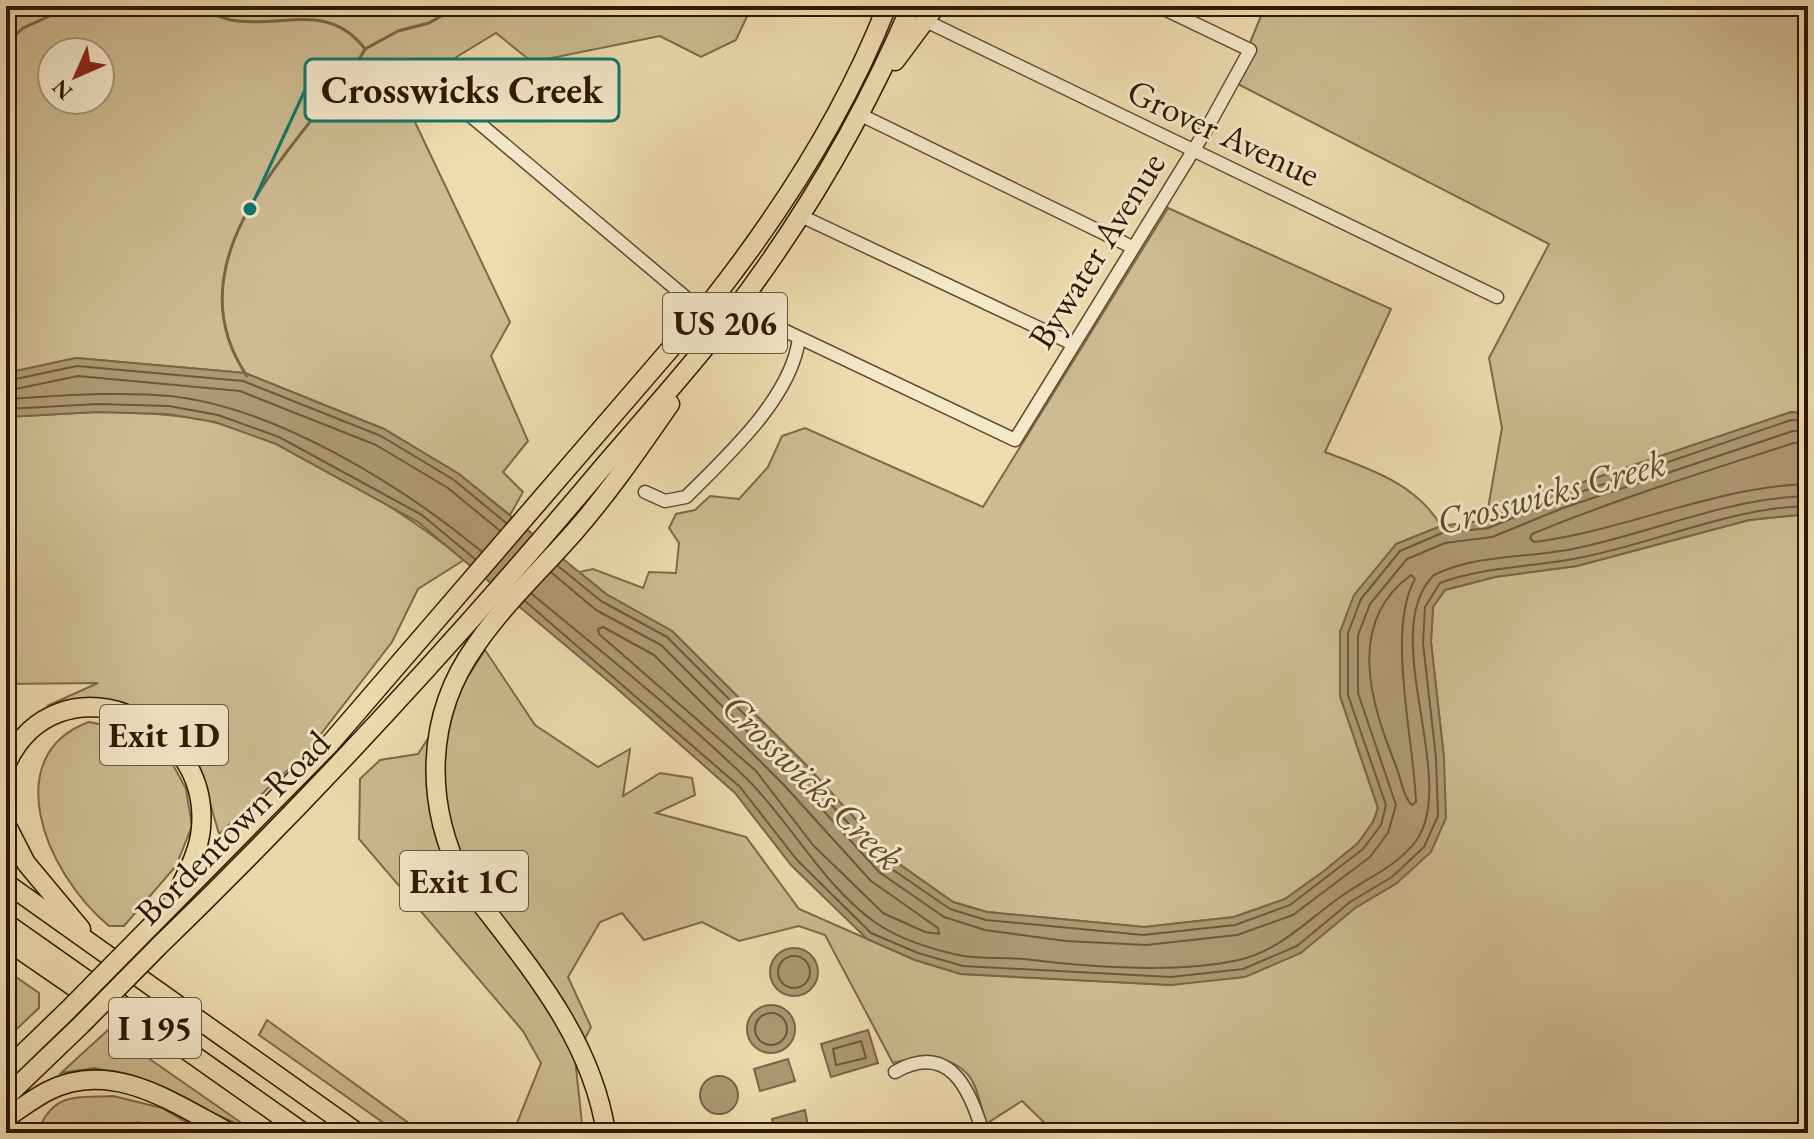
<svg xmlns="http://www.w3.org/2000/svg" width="1814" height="1139" viewBox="0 0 1814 1139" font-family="'EB Garamond',serif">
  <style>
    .green { fill: #cdbb91; stroke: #7e6948; stroke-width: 2; fill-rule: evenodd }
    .water { fill: #ad9974; stroke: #7a6546; stroke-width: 2 }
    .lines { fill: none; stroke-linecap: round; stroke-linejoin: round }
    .shore { stroke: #6e583a; stroke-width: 2 }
    .stream { stroke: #7a6546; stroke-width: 3 }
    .minor-casing { stroke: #5e482c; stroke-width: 15 }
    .highway-casing { stroke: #2e1700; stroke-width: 21 }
    .minor { stroke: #f4e8cb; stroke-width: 12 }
    .highway { stroke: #eedcaf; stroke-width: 18 }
    .highway-bridge-casing { stroke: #2e1700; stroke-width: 21; stroke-linecap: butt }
    .highway-bridge { stroke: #eedcaf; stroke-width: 18 }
    .labels { text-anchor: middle; stroke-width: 6; stroke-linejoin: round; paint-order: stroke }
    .shield { fill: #f4e8cb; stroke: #69563d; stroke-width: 2 }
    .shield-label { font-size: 34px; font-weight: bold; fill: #2e1700 }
    .street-label { font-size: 36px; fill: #2e1700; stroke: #f4e8cb }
    .water-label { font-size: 38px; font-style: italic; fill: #614b2e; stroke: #f4e8cb }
    .leader { fill: none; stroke: #0f766e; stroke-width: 3 }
    .callout-dot { fill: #0f766e; stroke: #f4e8cb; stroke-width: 3 }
    .callout { fill: #f4e8cb; stroke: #0f766e; stroke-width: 3 }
    .callout-label { font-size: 38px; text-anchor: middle; font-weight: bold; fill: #2e1700 }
  </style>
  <rect width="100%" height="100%" fill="#eedcaf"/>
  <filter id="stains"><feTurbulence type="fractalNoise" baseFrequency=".0025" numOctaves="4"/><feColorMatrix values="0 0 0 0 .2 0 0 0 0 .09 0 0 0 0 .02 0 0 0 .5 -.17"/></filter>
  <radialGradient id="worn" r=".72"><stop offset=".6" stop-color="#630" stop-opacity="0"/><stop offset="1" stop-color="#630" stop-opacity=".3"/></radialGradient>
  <!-- green -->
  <g class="green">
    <path d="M 6,6 L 752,6 L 736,40 L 701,57 L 660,36 L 532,62 L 496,33 L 422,78 L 414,120 L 510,322 L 491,356 L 528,441 L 503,472 L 523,492 L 510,515 L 459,474 L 384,429 L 245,373 L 76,358 L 6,373 ZM 52,52 L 100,52 L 100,100 L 52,100 Z"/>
    <polygon points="1265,6 1808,6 1808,414 1791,412 1557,491 1486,520 1502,428 1489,358 1549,244 1234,82"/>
    <path d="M 1168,208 L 1391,309 L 1325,452 C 1369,469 1416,483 1441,526 L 1396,544 L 1340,696 L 1378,808 L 1373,822 L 1358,843 L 1324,871 L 1285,899 L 1234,917 L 1144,927 L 987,912 L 953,902 L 892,859 L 805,764 L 672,631 L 606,594 L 579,572 L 593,569 L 643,588 L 649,572 L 676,573 L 679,543 L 669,528 L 676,514 L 695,510 L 710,496 L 739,499 L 768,467 L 782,436 L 805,428 L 983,507 Z"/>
    <path d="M 97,412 C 136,413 175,413 213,422 C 289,439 404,511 464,560 L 418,589 L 392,642 L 307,752 L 219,834 L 199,765 L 168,725 L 129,705 L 86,700 L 47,706 L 98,683 L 6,684 L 6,417 Z"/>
    <path d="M 1808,514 L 1808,1133 L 1055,1133 L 1022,1101 L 986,1124 C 982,1111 978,1087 969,1076 C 950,1053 919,1055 893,1063 L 825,935 L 799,926 L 739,941 L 702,922 L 644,940 L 622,913 L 600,922 L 568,977 L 591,1027 L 575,1058 L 583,1133 L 513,1133 L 541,1063 L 523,1031 L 359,839 L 360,779 L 380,760 L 418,754 L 485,650 L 535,725 L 598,767 L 630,749 L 623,796 L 660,773 L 692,778 L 695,795 L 656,813 L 746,837 L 799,909 L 915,960 L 961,974 L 1171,985 L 1301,952 L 1355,908 L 1397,883 L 1444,758 L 1431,642 L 1433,607 L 1445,590 L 1495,577 L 1577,566 L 1749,520 Z"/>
    <path d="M 89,722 L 120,728 L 149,740 L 171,761 L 186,789 L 192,826 L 176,866 L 124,926 L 109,926 C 42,870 0,754 89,722 Z"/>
    <polygon points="6,970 39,993 39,1008 6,1039"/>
    <polygon points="267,1020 410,1124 432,1133 398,1133 259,1035"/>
    <polygon points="108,1030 253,1131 142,1081 95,1068 61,1073"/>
    <path d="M 113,1096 L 162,1108 L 205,1133 L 175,1133 L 136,1125 L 108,1133 L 37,1133 C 53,1092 74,1098 113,1096 Z"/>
  </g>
  <!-- water -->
  <g class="water">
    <polygon points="76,358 245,373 384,429 459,474 606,594 672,631 805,764 892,859 953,902 987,912 1144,927 1234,917 1285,899 1324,871 1358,843 1373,822 1378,808 1340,696 1340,632 1354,595 1396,544 1441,526 1486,520 1557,491 1791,412 1808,414 1808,514 1749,520 1577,566 1495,577 1445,590 1433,607 1431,642 1444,758 1446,818 1431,852 1397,883 1355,908 1301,953 1245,977 1171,985 961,974 915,960 867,939 791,865 735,793 614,686 418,522 276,444 215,422 168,414 97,412 6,417 6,373"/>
    <circle cx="794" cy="972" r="24"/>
    <circle cx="771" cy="1029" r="24"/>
    <polygon points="868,1030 878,1063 831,1077 821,1044"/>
    <polygon points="788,1059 795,1081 760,1091 754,1069"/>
    <circle cx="719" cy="1095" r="19"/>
    <polygon points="805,1110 809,1131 776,1133 772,1119"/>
  </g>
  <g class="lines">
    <!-- shore -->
    <g class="shore">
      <polyline points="6,381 77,366 243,381 381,436 454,480 506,523"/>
      <polyline points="6,391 78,376 240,391 376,445 448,488 499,530"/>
      <path d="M 6,399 C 60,396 116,391 170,396 C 275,407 401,485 481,551"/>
      <polyline points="6,409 98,404 169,406 218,415 279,437 422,515 475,559"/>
      <path d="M 1808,443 L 1794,443 C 1706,471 1617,499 1532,534 L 1530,538 L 1534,542 C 1627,530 1714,487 1808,484"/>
      <polyline points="558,566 601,601 667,637 799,769 886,865 950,909 986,920 1143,935 1235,925 1290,905 1363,849 1381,825 1386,805 1348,695 1348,633 1361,599 1400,551 1442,533 1488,528 1560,499 1791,420 1808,421"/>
      <polyline points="552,573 596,610 661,645 792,776 879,872 944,917 985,930 1066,941 1146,945 1237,935 1293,915 1370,857 1388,833 1396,805 1358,693 1358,635 1370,604 1407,559 1445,543 1492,537 1563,508 1793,431 1808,431"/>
      <path d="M 1411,575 L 1415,579 C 1386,629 1414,741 1416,802 L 1412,805 C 1403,797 1401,778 1396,766 C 1371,704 1345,623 1411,575 Z"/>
      <path d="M 532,594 C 604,654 679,713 746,778 C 791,822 822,885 876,923 C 899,939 936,951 964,956 C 983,959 1004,957 1024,959 C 1089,967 1175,974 1239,960 C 1282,950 1310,917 1346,893 C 1370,877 1398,865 1416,841 C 1460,780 1376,632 1434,575 C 1477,554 1528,558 1573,549 C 1652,533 1727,498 1808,496"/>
      <path d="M 525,601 L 740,787 L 797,860 L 871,933 L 918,953 L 963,966 L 1171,977 L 1243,969 L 1297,946 L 1350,902 L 1392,877 L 1424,847 L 1438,816 L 1436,758 L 1423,643 L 1425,607 L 1440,583 C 1483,567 1529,567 1573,559 C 1653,545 1726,508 1808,506"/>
      <polygon points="603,627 654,655 783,784 871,881 938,928 939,934 925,932 883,913 813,845 756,771 599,634 598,629"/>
      <circle cx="794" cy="972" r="16"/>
      <circle cx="771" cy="1029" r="16"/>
      <polygon points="861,1041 866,1058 836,1065 833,1049"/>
    </g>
    <!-- stream -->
    <g class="stream">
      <path d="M 196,6 C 207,12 219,17 231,20 C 281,29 328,0 365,49"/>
      <polyline points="6,44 23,28 72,6"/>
      <polyline points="365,49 398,31 429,23 459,6"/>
      <path d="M 247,376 C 181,279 260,185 321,108 C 336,88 353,72 365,49"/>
    </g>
    <!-- minor casing -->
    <g class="minor-casing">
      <g id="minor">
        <polyline points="926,21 1497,297"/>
        <polyline points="466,112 703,312"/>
        <polyline points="859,114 1132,247"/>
        <polyline points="801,216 1073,344"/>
        <polyline points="737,308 1015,440 1206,130 1250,50 1158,6"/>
        <path d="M 645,492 L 665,501 L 686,497 C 727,456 792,397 799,338"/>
        <path d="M 895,1072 C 949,1041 970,1089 983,1133"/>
        <polyline points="121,1133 137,1129 152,1133"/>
      </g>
    </g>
    <!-- highway casing -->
    <g class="highway-casing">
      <g id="highway">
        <polyline points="895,61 936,6"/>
        <path d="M 6,765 C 55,655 211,717 201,828 C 199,851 188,871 178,891"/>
        <polyline points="6,824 26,863 81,929"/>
        <polyline points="6,883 358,1133"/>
        <polyline points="6,923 304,1133"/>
        <path d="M 142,935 L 328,746 L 709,304 C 780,214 845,113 887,6"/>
        <polyline points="6,940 96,1002"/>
        <path d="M 158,947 C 313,797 458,639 597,474 C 640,423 686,373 727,320 C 801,224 863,118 911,6"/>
        <polyline points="6,1070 68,1010"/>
        <polyline points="6,1097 81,1025"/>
        <path d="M 6,1118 C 20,1109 34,1098 48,1091 C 112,1058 175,1104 230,1133"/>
        <path d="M 606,1133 C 591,1033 522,959 463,880 C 424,803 425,716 476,645 C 504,604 543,568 576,530 C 610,491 640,447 670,404"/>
      </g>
    </g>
    <!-- minor -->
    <use href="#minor" class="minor"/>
    <!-- highway -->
    <use href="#highway" class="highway"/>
    <!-- highway-bridge casing -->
    <g class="highway-bridge-casing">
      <g id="highway-bridge">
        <polyline points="68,1010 142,935"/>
        <polyline points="81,1025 158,947"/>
      </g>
    </g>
    <!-- highway-bridge -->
    <use href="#highway-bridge" class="highway-bridge"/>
  </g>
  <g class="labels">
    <!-- shield labels -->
    <g class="shield">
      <rect x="663" y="293" width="124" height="60" rx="6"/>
      <rect x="100" y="705" width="128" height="60" rx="6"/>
      <rect x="400" y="851" width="128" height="60" rx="6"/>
      <rect x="109" y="998" width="92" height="60" rx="6"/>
    </g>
    <g class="shield-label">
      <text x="725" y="335">US 206</text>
      <text x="164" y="747">Exit 1D</text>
      <text x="464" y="893">Exit 1C</text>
      <text x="155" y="1040">I 195</text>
    </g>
    <!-- street labels -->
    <g class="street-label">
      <text transform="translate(1224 132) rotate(25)" y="13">Grover Avenue</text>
      <text transform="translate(1096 250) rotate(-58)" y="13">Bywater Avenue</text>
      <text transform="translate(232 827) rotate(-45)" y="13">Bordentown Road</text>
    </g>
    <!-- water labels -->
    <g class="water-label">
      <text transform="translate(1551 492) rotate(-15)" y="13">Crosswicks Creek</text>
      <text transform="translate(813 782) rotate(44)" y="13">Crosswicks Creek</text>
    </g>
  </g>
  <!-- callouts -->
  <path class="leader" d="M250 209L305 90"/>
  <circle class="callout-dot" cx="250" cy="209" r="8"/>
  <rect class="callout" x="305" y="59" width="314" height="62" rx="8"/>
  <g class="callout-label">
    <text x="462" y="103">Crosswicks Creek</text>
  </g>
  <!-- margin -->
  <rect width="1814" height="1139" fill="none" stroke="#eedcaf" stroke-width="32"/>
  <rect x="8" y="8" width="1798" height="1123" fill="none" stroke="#2e1700" stroke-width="4"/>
  <rect x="16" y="16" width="1782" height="1107" fill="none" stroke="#2e1700" stroke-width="2"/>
  <!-- north arrow -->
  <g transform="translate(76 76) rotate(225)"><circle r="38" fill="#f4e8cb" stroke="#a5947a" stroke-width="2"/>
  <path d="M0-6L14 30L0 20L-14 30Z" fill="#8f2418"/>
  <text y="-12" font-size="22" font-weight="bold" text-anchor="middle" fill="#2e1700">N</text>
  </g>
  <rect width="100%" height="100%" filter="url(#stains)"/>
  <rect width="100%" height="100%" fill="url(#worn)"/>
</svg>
